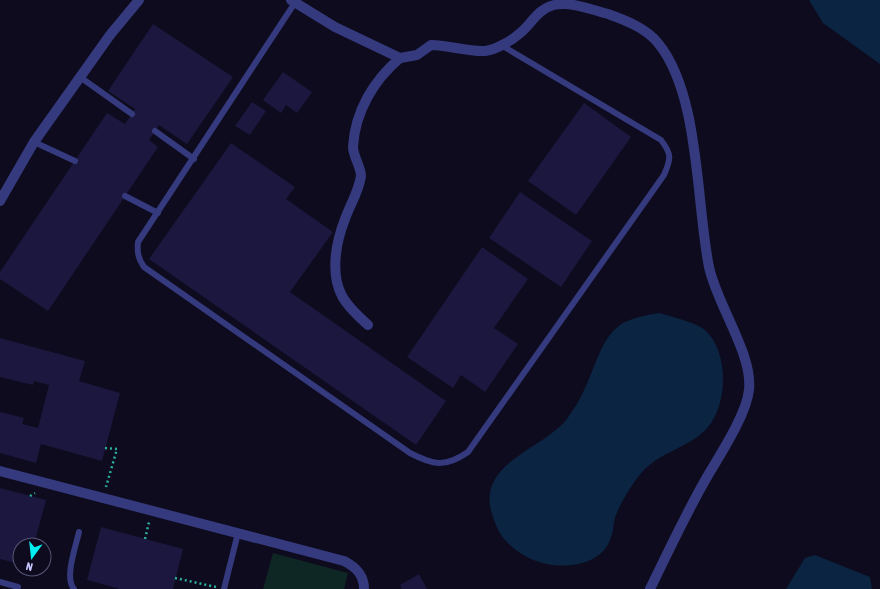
<svg xmlns="http://www.w3.org/2000/svg" width="880" height="589" viewBox="0 0 880 589" font-family="'Asap Condensed',sans-serif">
  <style>
    .green { fill: #0e2724 }
    .water { fill: #0b2442 }
    .building { fill: #1b173e }
    .lines { fill: none; stroke-linecap: round; stroke-linejoin: round }
    .path { stroke: #2bb09c; stroke-width: 2.5; stroke-dasharray: 2 3; stroke-linecap: butt }
    .lane { stroke: #35397d; stroke-width: 6 }
    .street { stroke: #35397d; stroke-width: 10 }
  </style>
  <rect width="100%" height="100%" fill="#0d0b1d"/>
  <!-- green -->
  <polygon class="green" points="273,553 348,573 344,589 263,589"/>
  <!-- water -->
  <g class="water">
    <polygon points="809,0 880,0 880,64 823,23"/>
    <path d="M 659,313 C 672,317 695,322 705,330 C 729,351 728,404 708,427 C 692,446 664,451 646,468 C 636,477 621,502 616,515 C 613,522 614,530 611,537 C 606,555 589,563 572,565 C 555,567 540,564 525,556 C 505,543 499,536 492,514 C 476,463 542,450 567,419 C 573,410 580,400 584,390 C 595,369 601,336 623,323 C 635,317 647,315 659,313 Z"/>
    <polygon points="815,555 870,577 872,589 786,589 805,558"/>
  </g>
  <!-- building -->
  <g class="building">
    <polygon points="153,24 233,77 187,144 159,125 149,140 158,147 48,311 0,279 0,272 107,113 125,124 135,109 108,91"/>
    <polygon points="283,72 312,92 297,113 286,105 281,113 263,100"/>
    <polygon points="252,102 266,111 250,135 235,126"/>
    <polygon points="584,103 631,137 576,215 528,181"/>
    <polygon points="231,143 295,187 286,199 333,232 290,292 446,401 416,445 149,259"/>
    <polygon points="520,192 592,241 561,287 489,238"/>
    <polygon points="482,247 528,279 494,328 518,344 485,392 461,375 453,388 407,357"/>
    <polygon points="0,338 85,361 79,381 120,393 102,461 41,444 36,463 0,453 0,412 24,418 22,424 38,428 49,385 34,381 33,385 0,377"/>
    <polygon points="0,488 46,500 34,545 20,545 20,564 0,559"/>
    <polygon points="101,527 183,549 173,589 120,589 87,580"/>
    <polygon points="419,574 427,589 402,589 400,585"/>
  </g>
  <g class="lines">
    <!-- path -->
    <g class="path">
      <polyline points="105,448 117,449 106,487"/>
      <polyline points="30,496 35,493"/>
      <polyline points="145,539 149,522"/>
      <polyline points="175,578 216,587"/>
    </g>
    <!-- lane -->
    <g class="lane">
      <path d="M 296,1 L 138,242 C 137,252 138,258 144,267 L 410,453 C 433,465 445,468 468,452 L 664,175 C 671,159 672,154 661,140 L 501,45"/>
      <polyline points="80,77 132,114"/>
      <polyline points="155,131 194,159"/>
      <polyline points="34,142 75,161"/>
      <polyline points="125,196 158,213"/>
      <polyline points="0,582 18,587"/>
      <path d="M 74,589 C 64,578 76,546 79,532"/>
      <polyline points="224,589 238,533"/>
    </g>
    <!-- street -->
    <g class="street">
      <path d="M 291,0 L 335,27 L 400,58 L 417,55 L 431,45 C 448,45 468,52 485,51 C 495,50 511,41 519,34 C 531,25 537,9 554,5 C 570,1 593,10 608,14 C 625,20 646,28 658,43 C 700,94 696,203 709,267 C 717,305 753,354 749,390 C 746,417 717,459 703,484 C 684,518 667,554 650,589"/>
      <polyline points="0,201 34,142 110,35 139,0"/>
      <path d="M 368,325 C 359,317 348,307 342,296 C 330,273 336,242 345,219 C 350,205 359,191 361,176 C 361,167 353,156 353,147 C 355,111 374,80 400,58"/>
      <path d="M 0,471 L 344,561 C 356,567 364,575 364,589"/>
    </g>
  </g>
  <!-- north arrow -->
  <g transform="translate(32 557) rotate(195)"><circle r="19" fill="#0d0b1d" stroke="#585677"/>
  <path d="M0-3L7 15L0 10L-7 15Z" fill="#00f0f2"/>
  <text y="-6" font-size="11" font-weight="bold" text-anchor="middle" fill="#c9c7ff">N</text>
  </g>
</svg>
